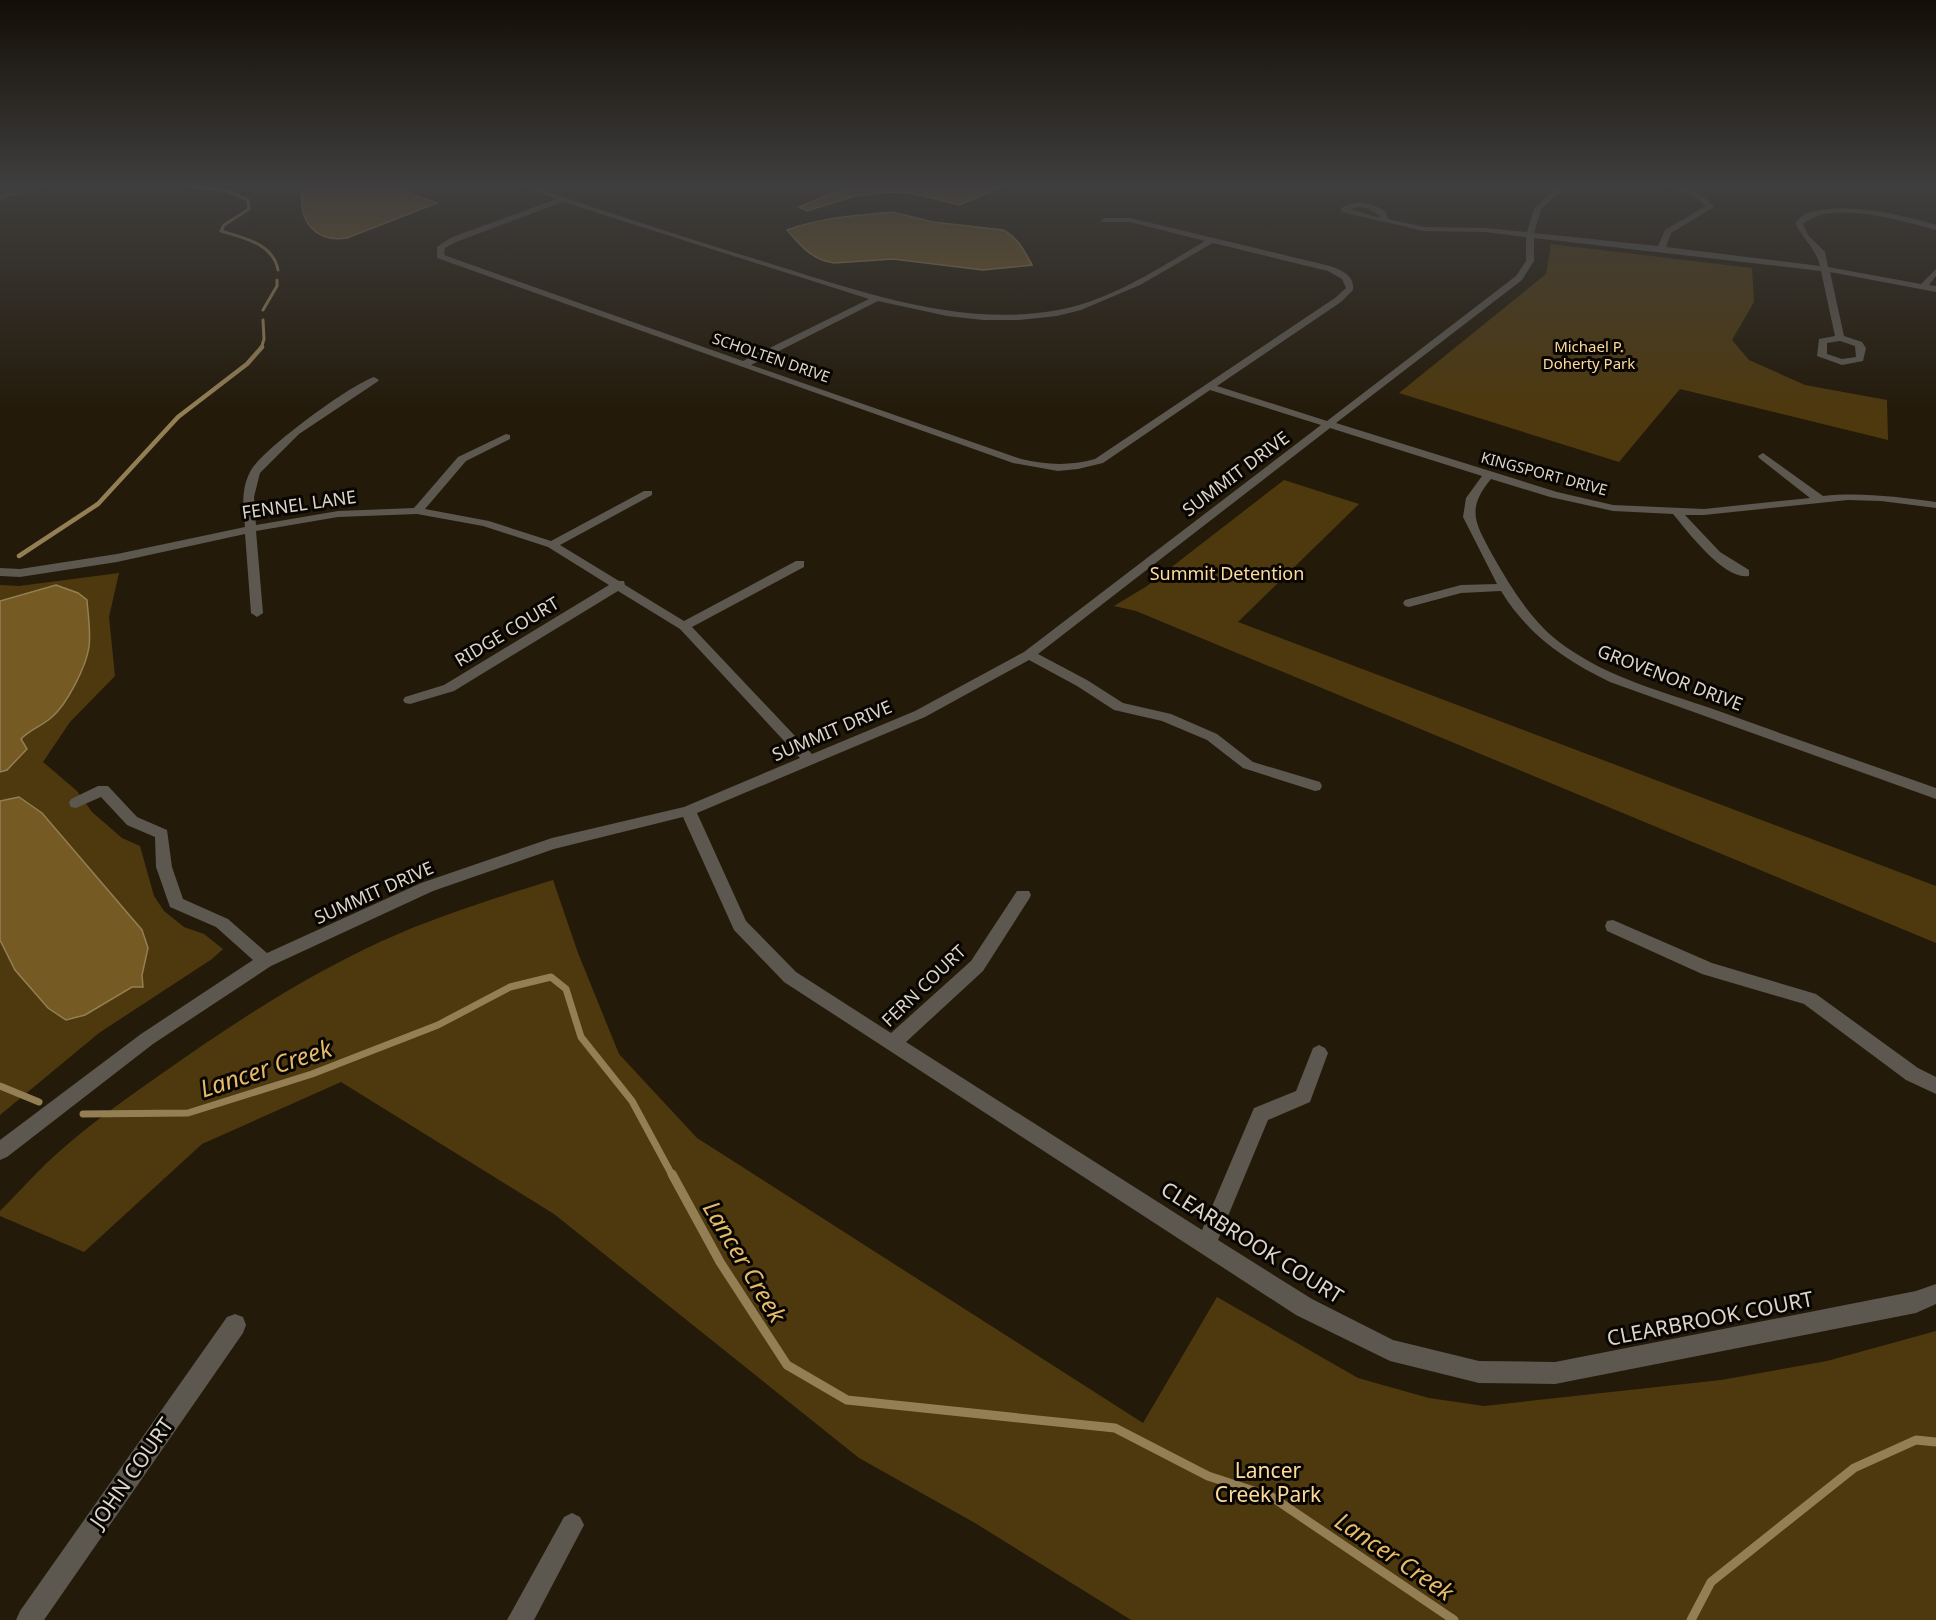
<svg xmlns="http://www.w3.org/2000/svg" width="1936" height="1620" viewBox="0 0 1936 1620" font-family="'Noto Sans',sans-serif">
  <style>
    .green { fill: #4e390e }
    .water { fill: #765a23; stroke: #947f55; stroke-width: 1.5 }
    .lines { fill: none; stroke-linecap: round; stroke-linejoin: round }
    .stream-far3 { stroke: #947f55; stroke-width: 3 }
    .stream-far2 { stroke: #947f55; stroke-width: 4.5 }
    .stream-far1 { stroke: #947f55; stroke-width: 7 }
    .stream { stroke: #947f55; stroke-width: 9 }
    .minor { fill: #5c574f; fill-rule: evenodd }
    .labels { text-anchor: middle; stroke-width: 6; stroke-linejoin: round; paint-order: stroke }
    .far-park-label { font-size: 15px; fill: #fedb9c; stroke: #090602 }
    .far-street-label { font-size: 15px; fill: #dbd5cb; stroke: #090602 }
    .street-label { font-size: 18px; fill: #dbd5cb; stroke: #090602 }
    .park-label { font-size: 18px; fill: #fedb9c; stroke: #090602 }
    .near-street-label { font-size: 21px; fill: #dbd5cb; stroke: #090602 }
    .near-park-label { font-size: 21px; fill: #fedb9c; stroke: #090602 }
    .near-water-label { font-size: 24px; font-style: italic; fill: #e5ba69; stroke: #090602 }
  </style>
  <rect width="100%" height="100%" fill="#231a0a"/>
  <!-- green -->
  <g class="green">
    <polygon points="1551,244 1752,268 1754,302 1732,340 1749,360 1805,385 1887,400 1888,440 1680,389 1619,462 1399,393 1546,274"/>
    <polygon points="1284,480 1359,504 1238,622 1936,886 1936,943 1136,611 1114,606 1147,586"/>
    <polygon points="119,573 109,617 115,676 70,722 43,762 77,791 92,812 122,838 140,846 154,896 164,911 184,927 204,934 223,949 212,959 99,1033 0,1115 0,585 19,586"/>
    <path d="M 553,880 L 578,953 L 619,1054 L 697,1138 L 1143,1423 L 1217,1297 L 1358,1378 L 1429,1398 L 1484,1406 L 1721,1380 L 1827,1361 L 1936,1331 L 1936,1620 L 1131,1620 L 975,1523 L 859,1458 L 554,1214 L 341,1082 L 202,1144 L 84,1252 L 0,1216 L 0,1211 C 20,1191 40,1168 61,1150 C 94,1121 131,1095 167,1070 C 235,1022 306,976 382,941 C 437,916 495,898 553,880 Z"/>
  </g>
  <!-- water -->
  <g class="water">
    <path d="M 312,185 L 387,185 L 437,203 L 347,238 C 315,243 299,221 302,192 Z"/>
    <polygon points="861,185 1007,185 959,205 911,193 887,192 855,196 807,211 799,207 830,194"/>
    <path d="M 892,212 L 933,222 L 1003,230 C 1018,238 1024,250 1032,265 L 983,270 L 893,259 L 834,263 C 812,260 801,246 787,230 C 820,218 857,215 892,212 Z"/>
    <path d="M 56,585 L 78,593 L 87,600 C 88,615 91,632 89,647 C 86,667 67,704 52,717 C 42,726 31,729 21,739 L 27,749 L 7,770 L 0,772 L 0,601 Z"/>
    <polygon points="19,797 42,813 142,930 148,948 142,975 143,987 132,987 85,1015 66,1020 48,1008 15,970 0,940 0,801"/>
  </g>
  <g class="lines">
    <!-- stream-far3 -->
    <g class="stream-far3">
      <path d="M 180,185 L 227,191 L 248,200 L 249,209 L 224,225 L 221,231 C 243,238 273,243 278,270"/>
      <polyline points="263,310 277,286 277,280"/>
      <polyline points="261,349 264,339 263,320"/>
    </g>
    <!-- stream-far2 -->
    <polyline class="stream-far2" points="19,556 98,504 178,417 247,364 262,347"/>
    <!-- stream-far1 -->
    <g class="stream-far1">
      <polyline points="0,1086 39,1102"/>
      <polyline points="83,1114 188,1113 312,1074 438,1025 510,987 551,977 566,989 581,1037 632,1101 672,1175"/>
    </g>
    <!-- stream -->
    <g class="stream">
      <polyline points="672,1174 720,1262 787,1365 847,1400 1115,1428 1208,1476 1272,1497 1454,1620"/>
      <polyline points="1691,1620 1711,1582 1854,1468 1916,1440 1936,1442"/>
    </g>
    <!-- minor -->
    <g class="minor">
      <polygon points="42,185 54,185 0,199 0,195"/>
      <path d="M 518,185 L 528,185 C 606,212 686,238 765,262 C 859,291 959,328 1058,310 C 1112,300 1159,268 1205,241 L 1130,222 L 1102,222 L 1101,220 L 1105,218 L 1130,218 L 1330,266 C 1342,270 1355,276 1353,290 L 1341,302 L 1217,386 L 1327,421 L 1516,276 L 1526,261 L 1526,237 L 1485,232 L 1424,231 L 1341,212 L 1341,208 C 1355,199 1373,202 1386,212 L 1388,219 L 1424,227 L 1485,228 L 1527,232 L 1534,209 L 1553,191 L 1534,185 L 1557,188 L 1560,185 L 1567,185 L 1541,210 L 1534,233 L 1658,246 L 1665,230 L 1706,206 L 1694,196 L 1661,185 C 1682,184 1701,190 1714,207 L 1671,233 L 1666,247 L 1820,266 C 1816,249 1803,239 1795,223 C 1799,219 1804,213 1810,212 C 1847,202 1900,214 1936,225 L 1936,230 C 1902,221 1832,199 1803,224 L 1808,235 L 1825,252 L 1828,267 L 1921,284 L 1936,269 L 1936,276 L 1929,285 L 1936,286 L 1936,292 L 1830,272 L 1844,336 L 1862,342 L 1866,348 L 1863,361 L 1842,365 L 1817,356 L 1819,339 L 1835,336 L 1821,271 L 1534,238 L 1534,261 L 1522,280 L 1336,423 L 1557,492 L 1613,505 L 1704,509 L 1810,498 L 1759,458 L 1758,456 L 1763,453 L 1823,496 C 1861,492 1898,497 1936,502 L 1936,508 L 1881,501 L 1848,500 L 1704,515 L 1685,515 L 1720,552 L 1749,570 L 1749,576 C 1725,581 1687,531 1673,514 L 1613,511 L 1550,497 L 1491,479 C 1465,510 1476,524 1493,556 C 1513,591 1533,624 1566,647 C 1610,678 1663,692 1713,709 C 1787,736 1862,762 1936,788 L 1936,799 L 1610,682 C 1565,660 1528,635 1501,591 L 1461,593 L 1409,607 L 1405,606 L 1403,603 L 1405,600 L 1461,585 L 1497,584 L 1463,517 L 1466,498 L 1482,476 L 1330,428 L 1038,654 L 1087,680 L 1123,703 L 1171,714 L 1217,734 L 1253,762 L 1320,782 L 1322,786 L 1320,790 L 1315,791 L 1243,768 L 1207,740 L 1162,721 L 1114,710 L 1077,686 L 1029,660 L 925,717 L 697,813 L 746,921 L 796,972 L 891,1033 L 971,961 L 1017,891 L 1029,891 L 1031,895 L 1029,899 L 983,971 L 906,1042 L 1202,1230 L 1254,1108 L 1296,1091 L 1313,1048 L 1319,1045 L 1325,1048 L 1328,1053 L 1310,1102 L 1268,1120 L 1218,1240 L 1312,1299 L 1393,1340 L 1479,1361 L 1555,1362 L 1916,1291 L 1936,1284 L 1936,1304 L 1916,1313 L 1555,1384 L 1479,1383 L 1390,1361 L 1296,1315 L 784,982 L 734,930 L 683,817 L 554,849 L 433,891 L 271,966 L 153,1044 L 7,1157 L 0,1160 L 0,1140 L 141,1034 L 253,960 L 216,927 L 170,907 L 156,867 L 155,837 L 127,825 L 101,797 L 76,808 L 71,807 L 69,803 L 71,799 L 98,786 L 108,786 L 137,817 L 167,830 L 172,867 L 183,899 L 228,919 L 267,953 L 421,883 L 552,838 L 684,807 L 800,758 L 680,629 L 618,591 L 454,691 L 410,704 L 405,703 L 403,700 L 405,697 L 444,685 L 609,585 L 548,547 L 483,526 L 417,514 L 338,517 L 256,531 L 263,613 L 257,617 L 251,613 L 245,534 L 117,562 L 20,577 L 0,576 L 0,568 L 20,569 L 117,554 L 245,527 C 243,508 241,489 250,472 C 261,450 350,385 374,377 L 379,380 L 377,382 L 299,434 L 260,473 L 254,497 L 256,525 L 338,511 L 414,508 L 458,457 L 506,434 L 510,435 L 510,439 L 466,461 L 425,509 L 489,521 L 551,541 L 644,491 L 652,491 L 652,495 L 560,545 L 619,581 L 624,581 L 625,585 L 684,621 L 796,561 L 804,561 L 804,567 L 692,627 L 812,754 L 915,711 L 1024,652 L 1321,425 L 1210,390 L 1103,463 L 1078,469 L 1058,471 L 1013,463 L 437,258 L 437,247 L 450,238 L 556,199 ZM 563,202 L 869,299 L 743,361 L 444,255 L 445,248 L 456,242 ZM 1358,207 L 1367,208 L 1379,215 L 1380,218 L 1350,209 ZM 1213,243 L 1328,271 L 1342,279 L 1346,288 L 1335,298 L 1095,459 C 1070,466 1046,465 1021,459 L 751,365 L 878,301 L 947,316 L 983,320 L 1019,320 L 1057,316 L 1081,310 L 1140,285 ZM 1840,341 L 1855,346 L 1856,357 L 1842,359 L 1827,354 L 1827,343 Z"/>
      <polygon points="1613,920 1712,963 1816,994 1918,1068 1936,1077 1936,1094 1906,1080 1804,1004 1702,974 1607,931 1605,926 1607,921"/>
      <polygon points="235,1314 243,1317 246,1325 243,1333 44,1620 16,1620 20,1611 227,1317"/>
      <polygon points="572,1513 580,1517 584,1525 534,1620 507,1620 564,1517"/>
    </g>
  </g>
  <!-- sky -->
  <linearGradient id="sky" x2="0" y2="1"><stop stop-color="#130e06"/><stop offset="0.45" stop-color="#3f3e3e"/><stop offset="1" stop-color="#3f3e3e" stop-opacity="0"/></linearGradient>
  <rect width="1936" height="411" fill="url(#sky)"/>
  <g class="labels">
    <!-- far-park labels -->
    <g class="far-park-label">
      <text x="1589" y="352">Michael P.<tspan x="1589" dy="17">Doherty Park</tspan></text>
    </g>
    <!-- far-street labels -->
    <g class="far-street-label">
      <text transform="translate(771 358) rotate(19)" y="5">SCHOLTEN DRIVE</text>
      <text transform="translate(1544 474) rotate(15)" y="5">KINGSPORT DRIVE</text>
    </g>
    <!-- street labels -->
    <g class="street-label">
      <text transform="translate(1236 474) rotate(-37)" y="6">SUMMIT DRIVE</text>
      <text transform="translate(299 505) rotate(-8)" y="6">FENNEL LANE</text>
      <text transform="translate(507 632) rotate(-31)" y="6">RIDGE COURT</text>
      <text transform="translate(1670 678) rotate(21)" y="6">GROVENOR DRIVE</text>
      <text transform="translate(832 731) rotate(-23)" y="6">SUMMIT DRIVE</text>
      <text transform="translate(374 893) rotate(-24)" y="6">SUMMIT DRIVE</text>
      <text transform="translate(924 986) rotate(-44)" y="6">FERN COURT</text>
    </g>
    <!-- park labels -->
    <g class="park-label">
      <text x="1227" y="580">Summit Detention</text>
    </g>
    <!-- near-street labels -->
    <g class="near-street-label">
      <text transform="translate(1252 1243) rotate(32)" y="7">CLEARBROOK COURT</text>
      <text transform="translate(1710 1319) rotate(-11)" y="7">CLEARBROOK COURT</text>
      <text transform="translate(132 1473) rotate(-55)" y="7">JOHN COURT</text>
    </g>
    <!-- near-park labels -->
    <g class="near-park-label">
      <text x="1268" y="1478">Lancer<tspan x="1268" dy="24">Creek Park</tspan></text>
    </g>
    <!-- near-water labels -->
    <g class="near-water-label">
      <text transform="translate(266 1069) rotate(-18)" y="8">Lancer Creek</text>
      <text transform="translate(744 1262) rotate(59)" y="8">Lancer Creek</text>
      <text transform="translate(1394 1557) rotate(34)" y="8">Lancer Creek</text>
    </g>
  </g>
</svg>
